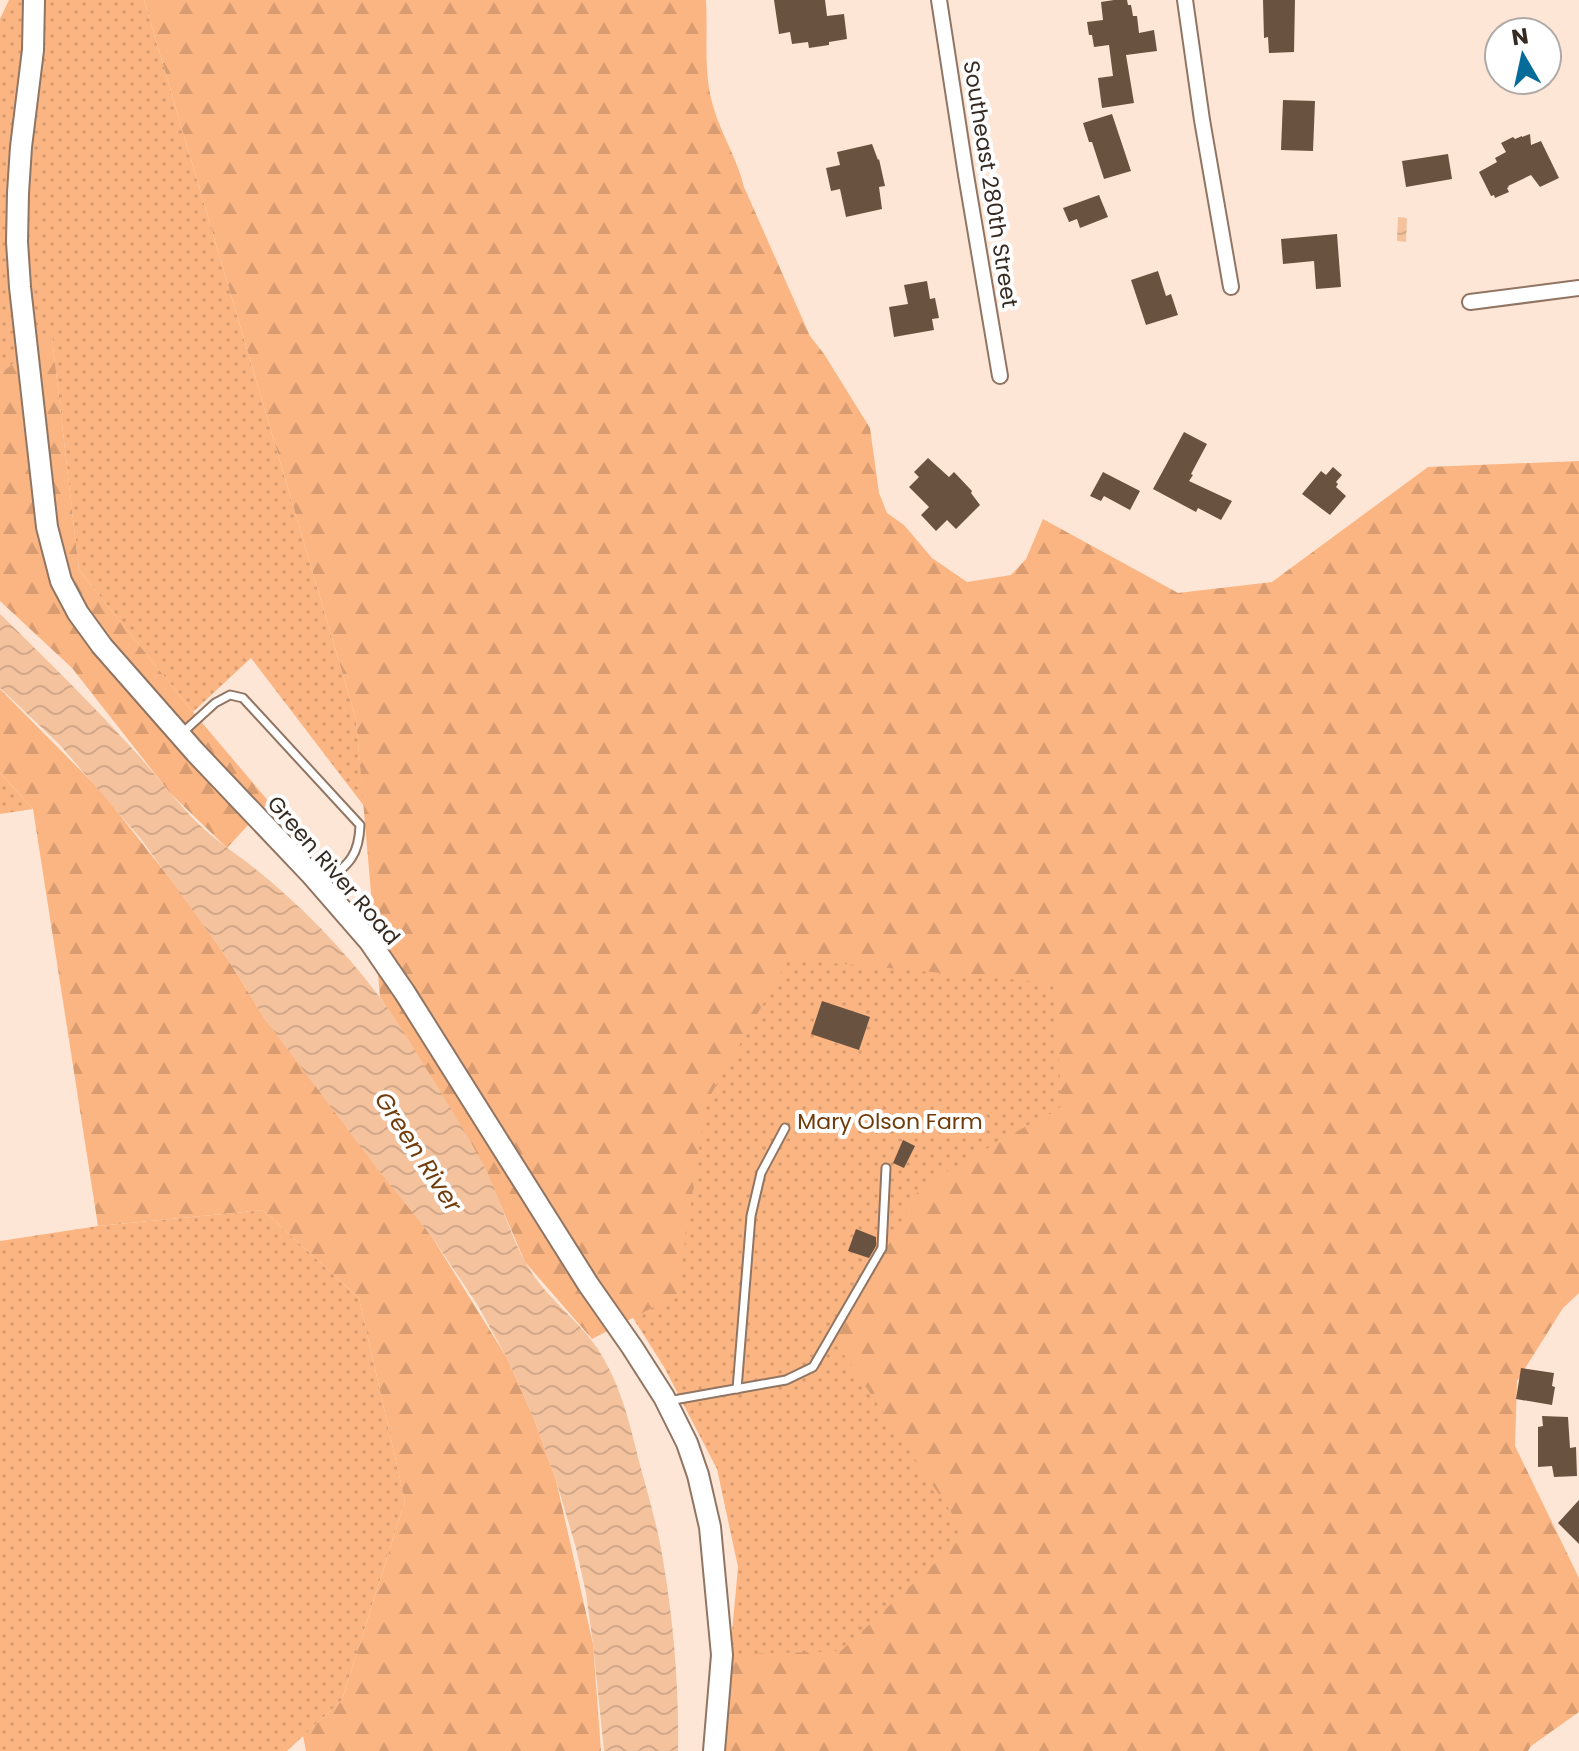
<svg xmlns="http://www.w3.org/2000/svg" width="1579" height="1751" viewBox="0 0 1579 1751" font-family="Poppins,sans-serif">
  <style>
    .grass { fill: url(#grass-dots) }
    .forest { fill: url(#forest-firs) }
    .water { fill: url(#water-waves) }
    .building { fill: #6a5240 }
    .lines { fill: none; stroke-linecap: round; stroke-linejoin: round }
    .lane-casing { stroke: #907563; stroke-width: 11 }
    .street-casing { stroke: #907563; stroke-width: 18 }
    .secondary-casing { stroke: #907563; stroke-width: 24 }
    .lane { stroke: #fff; stroke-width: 7 }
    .street { stroke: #fff; stroke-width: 14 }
    .secondary { stroke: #fff; stroke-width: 20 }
    .labels { text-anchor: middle; stroke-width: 8; stroke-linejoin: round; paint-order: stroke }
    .street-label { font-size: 22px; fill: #362b23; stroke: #fff }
    .park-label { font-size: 22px; fill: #6f3b09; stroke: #fff }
    .water-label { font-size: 24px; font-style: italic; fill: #713d0d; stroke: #fff }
  </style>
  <defs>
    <pattern id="grass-dots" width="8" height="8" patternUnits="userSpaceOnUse" patternTransform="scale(2)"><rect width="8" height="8" fill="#fbb582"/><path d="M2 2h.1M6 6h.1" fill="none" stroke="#d89c70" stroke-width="1.8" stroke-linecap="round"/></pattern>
    <pattern id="forest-firs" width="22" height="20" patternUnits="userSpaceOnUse" patternTransform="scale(2)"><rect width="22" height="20" fill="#fbb582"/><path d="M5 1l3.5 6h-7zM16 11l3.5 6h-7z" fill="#d89c70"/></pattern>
    <pattern id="water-waves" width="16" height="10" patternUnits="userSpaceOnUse" patternTransform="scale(2)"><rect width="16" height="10" fill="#f4c29d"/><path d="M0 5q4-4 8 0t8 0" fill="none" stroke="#d2a787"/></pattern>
  </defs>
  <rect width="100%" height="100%" fill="#fee6d6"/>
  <!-- grass -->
  <g class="grass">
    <polygon points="9,0 144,0 356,719 364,806 251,658 193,712 79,570 52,338 0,373 0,19"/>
    <polygon points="1152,751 1327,1751 721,1751 738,1567 717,1469 664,1367 402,952"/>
    <polygon points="0,773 33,809 0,814"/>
    <polygon points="263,1210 359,1298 405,1501 342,1700 287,1751 0,1751 0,1241 98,1226"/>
  </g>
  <!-- forest -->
  <g class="forest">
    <path d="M 144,0 L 706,0 C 708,34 703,72 713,106 C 721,134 737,158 744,187 L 810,336 L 824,354 L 870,428 L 879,493 L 887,513 L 904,525 L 932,558 L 967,582 L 1011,575 L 1026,559 L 1043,519 L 1178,593 L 1272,582 L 1428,467 L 1579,461 L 1579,1293 L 1563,1308 L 1517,1381 L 1515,1446 L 1579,1578 L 1579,1712 L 1531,1746 L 1528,1751 L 710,1751 L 722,1655 L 841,1651 L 966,1534 L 834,1340 L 921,1186 L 1062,1106 L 1053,983 L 789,959 L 706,1103 L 677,1295 L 592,1339 L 525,1262 L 484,1166 L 407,1038 L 380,997 L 356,719 Z"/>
    <polygon points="52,337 79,570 193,712 269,802 227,848 170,793 72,668 0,601 0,373"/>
    <polygon points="0,689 101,791 175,885 225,955 265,1019 432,1237 507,1358 534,1419 556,1480 593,1644 601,1751 306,1751 303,1736 342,1700 405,1501 359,1298 263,1210 98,1226 33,809 0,773"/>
  </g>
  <!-- water -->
  <g class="water">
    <polygon points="1398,217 1407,218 1406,242 1397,241"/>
    <path d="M 0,614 C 47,660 95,707 140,757 C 161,781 180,807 204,829 C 219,843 237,854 253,867 C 299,904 342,947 378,995 C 400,1024 418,1056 438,1087 C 454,1115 472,1142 486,1170 C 501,1201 510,1236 527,1265 C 548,1302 585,1323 605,1361 C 623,1393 631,1429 640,1465 C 649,1498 659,1532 664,1566 C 674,1626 679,1690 678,1751 L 604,1751 L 593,1644 L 586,1593 L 576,1548 L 556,1480 L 534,1419 L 507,1358 L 477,1304 L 432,1237 L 375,1166 L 265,1019 L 225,955 L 141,839 L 59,744 L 0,688 Z"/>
  </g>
  <!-- building -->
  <g class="building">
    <polygon points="774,0 825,0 827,16 844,14 847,39 829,42 829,45 809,48 808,42 792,44 790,32 779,34"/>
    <polygon points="1114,0 1127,0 1128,5 1131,5 1133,16 1137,16 1139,33 1154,30 1157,51 1126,55 1134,103 1102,108 1098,78 1113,76 1109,45 1094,47 1092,35 1089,35 1087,22 1103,20 1101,2"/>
    <polygon points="1263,0 1295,0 1294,52 1269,53 1268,37 1264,38"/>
    <polygon points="1283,100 1315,101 1313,151 1281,150"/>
    <polygon points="1112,114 1131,171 1104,179 1092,142 1089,142 1083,123"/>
    <polygon points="1530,134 1531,145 1541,141 1559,178 1540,187 1531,175 1508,186 1509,187 1507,188 1509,192 1495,198 1494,195 1491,196 1479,172 1497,162 1495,158 1506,152 1501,143 1513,137 1515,139 1522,136 1522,137"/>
    <polygon points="872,144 878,160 879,159 885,186 879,187 882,209 846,217 840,189 831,191 826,168 840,165 837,152"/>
    <polygon points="1448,154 1452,179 1406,187 1402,161"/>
    <polygon points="1099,195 1108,217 1080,228 1077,219 1069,222 1063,208"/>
    <polygon points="1337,234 1341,287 1316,289 1314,261 1283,264 1281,239"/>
    <polygon points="1158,271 1166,296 1171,294 1178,315 1146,325 1131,280"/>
    <polygon points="927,281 930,299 935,298 939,318 932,319 934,330 894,337 889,307 908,304 904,285"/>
    <polygon points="1184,432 1207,444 1191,474 1193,475 1189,481 1232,501 1221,520 1198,508 1196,512 1153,489"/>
    <polygon points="928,458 949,477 954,472 972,491 971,493 980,505 956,529 947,520 936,531 921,515 929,507 909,487 919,477 914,472"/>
    <polygon points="1333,467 1342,475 1336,482 1338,484 1336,487 1346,496 1330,515 1302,494 1321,471 1326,475"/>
    <polygon points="1103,472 1140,491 1130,510 1104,496 1101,501 1090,496"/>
    <polygon points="822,1001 870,1017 859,1050 811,1034"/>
    <polygon points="903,1140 915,1146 904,1168 893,1163"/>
    <polygon points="856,1229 876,1237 876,1246 869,1258 848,1251"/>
    <polygon points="1521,1368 1554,1373 1552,1386 1555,1387 1552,1405 1516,1399"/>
    <polygon points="1542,1416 1568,1417 1570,1448 1576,1447 1577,1476 1554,1477 1552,1466 1538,1467 1538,1427 1543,1426"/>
    <polygon points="1579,1500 1579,1544 1558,1523"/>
  </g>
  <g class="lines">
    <!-- lane casing -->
    <g class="lane-casing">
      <g id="lane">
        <path d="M 181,734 L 215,703 L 230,695 L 243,698 L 360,825 C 359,858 347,865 323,885"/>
        <polyline points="737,1389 751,1216 761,1173 785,1128"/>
        <polyline points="668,1401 786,1380 813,1367 882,1248 886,1168"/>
      </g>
    </g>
    <!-- street casing -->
    <g class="street-casing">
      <g id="street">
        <polyline points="939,0 966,175 1000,376"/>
        <polyline points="1185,0 1202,120 1231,287"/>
        <polyline points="1470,302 1579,288"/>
      </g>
    </g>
    <!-- secondary casing -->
    <g class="secondary-casing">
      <polyline id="secondary" points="34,0 33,50 21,147 18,193 17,242 20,287 47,527 61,581 78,613 102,646 196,753 310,873 370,942 405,993 588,1284 632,1347 664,1397 687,1443 698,1475 710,1527 722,1655 714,1751"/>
    </g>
    <!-- lane -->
    <use href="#lane" class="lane"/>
    <!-- street -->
    <use href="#street" class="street"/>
    <!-- secondary -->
    <use href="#secondary" class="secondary"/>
  </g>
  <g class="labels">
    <!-- street labels -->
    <g class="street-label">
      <text transform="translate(991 184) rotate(81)" y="8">Southeast 280th Street</text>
      <text transform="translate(334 870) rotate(49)" y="8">Green River Road</text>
    </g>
    <!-- park labels -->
    <g class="park-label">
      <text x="890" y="1129">Mary Olson Farm</text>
    </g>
    <!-- water labels -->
    <g class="water-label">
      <text transform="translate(418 1152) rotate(57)" y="8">Green River</text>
    </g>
  </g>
  <!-- north arrow -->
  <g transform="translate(1523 56) rotate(351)"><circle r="38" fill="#ffffff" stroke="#afaaa7" stroke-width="2"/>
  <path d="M0-6L14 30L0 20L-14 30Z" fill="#056b99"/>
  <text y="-12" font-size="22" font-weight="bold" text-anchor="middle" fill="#362b23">N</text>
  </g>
</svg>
